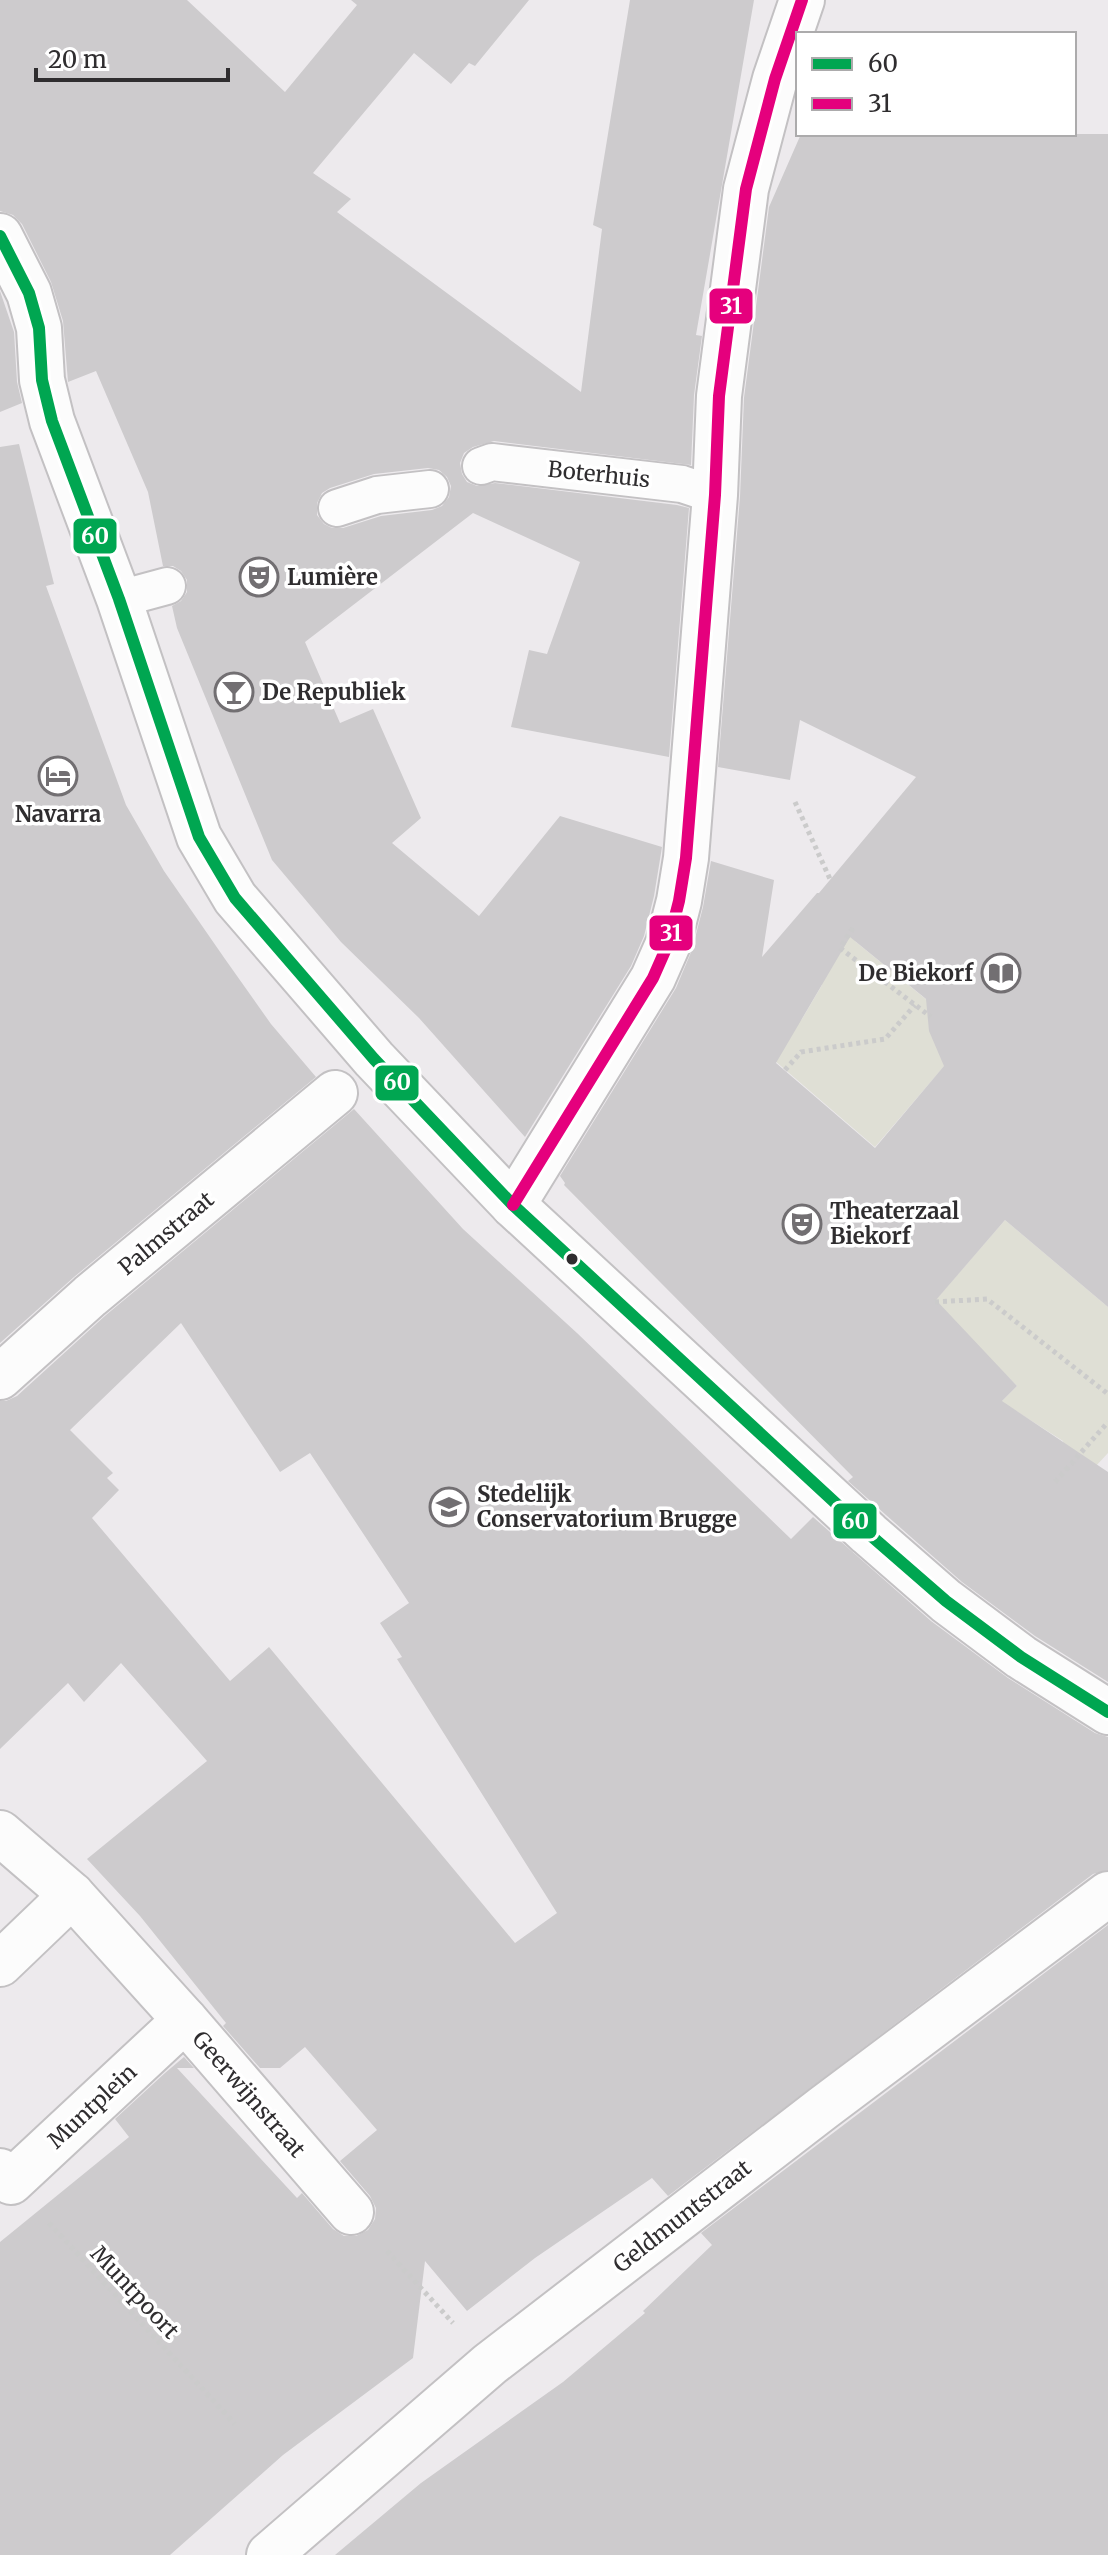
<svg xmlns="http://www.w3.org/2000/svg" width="1108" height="2555" viewBox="0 0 1108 2555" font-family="Merriweather,serif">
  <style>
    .green { fill: #dfdfd5 }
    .building { fill: #cdcbcd; fill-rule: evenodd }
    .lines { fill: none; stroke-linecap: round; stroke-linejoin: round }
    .lane-casing { stroke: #c3c1c3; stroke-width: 40 }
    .street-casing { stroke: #c3c1c3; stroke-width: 48 }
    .path { stroke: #cbcbcb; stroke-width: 5; stroke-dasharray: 4 4; stroke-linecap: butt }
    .lane { stroke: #fcfcfc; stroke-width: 36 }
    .street { stroke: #fcfcfc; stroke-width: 44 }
    .bus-1-casing { stroke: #fff; stroke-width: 18 }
    .bus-2-casing { stroke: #fff; stroke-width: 18 }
    .bus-1 { stroke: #00a651; stroke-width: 12 }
    .bus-2 { stroke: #e5007d; stroke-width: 12 }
    .bus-dot { fill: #2f2d2f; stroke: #fff; stroke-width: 3 }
    .labels { text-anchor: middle; stroke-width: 7; stroke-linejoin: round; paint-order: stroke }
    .street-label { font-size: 22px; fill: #2f2d2f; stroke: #fff }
    .poi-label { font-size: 22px; font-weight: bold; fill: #2f2d2f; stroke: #fff; text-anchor: start }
    .line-badge { stroke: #fff; stroke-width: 3 }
    .badge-label { font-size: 22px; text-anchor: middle; font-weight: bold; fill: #fff }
  </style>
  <rect width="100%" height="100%" fill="#edeaed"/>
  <!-- green -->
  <g class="green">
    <polygon points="839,917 856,942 933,1005 952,1057 875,1147 761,1049 802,1019 822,985 805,973"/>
    <polygon points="1005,1220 1108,1307 1108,1453 1070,1494 1063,1441 1013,1409 978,1425 1017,1386 994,1363 912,1327"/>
  </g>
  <!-- building -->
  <g class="building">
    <path d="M 0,0 L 187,0 L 285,92 L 357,5 L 351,0 L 529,0 L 475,66 L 469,63 L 451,84 L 414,53 L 313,173 L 351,199 L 337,212 L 581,392 L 602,229 L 593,225 L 630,0 L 754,0 L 696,335 L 702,336 L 694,395 L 691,465 L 494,441 L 473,447 L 464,453 L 460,463 L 462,474 L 467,482 L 477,486 L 495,483 L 677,505 L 689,508 L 669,757 L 511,727 L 529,650 L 547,654 L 580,562 L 473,513 L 305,642 L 340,723 L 373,709 L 421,818 L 392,843 L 479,916 L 560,816 L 662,847 L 654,896 L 644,936 L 631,966 L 525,1137 L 419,1018 L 341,942 L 272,860 L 177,628 L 172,606 L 181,601 L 187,592 L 187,580 L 181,571 L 173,566 L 163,566 L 148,492 L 96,371 L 68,382 L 63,321 L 51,282 L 22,224 L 13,215 L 0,211 ZM 428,468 L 439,470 L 447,477 L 451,486 L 449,497 L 442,506 L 432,510 L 381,516 L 343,528 L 332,528 L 324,524 L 317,515 L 317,503 L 322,493 L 330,488 L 374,474 Z"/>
    <path d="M 801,134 L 1108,134 L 1108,1307 L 1005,1220 L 936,1300 L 1017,1386 L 1002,1401 L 1108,1472 L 1108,1682 L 1035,1636 L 962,1582 L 886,1515 L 848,1481 L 853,1477 L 564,1185 L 565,1183 L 560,1176 L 676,988 L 692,950 L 703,907 L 711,861 L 774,880 L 762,957 L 817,893 L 819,893 L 916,777 L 800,720 L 790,780 L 718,767 L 740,497 L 744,398 L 769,207 ZM 850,937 L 926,999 L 929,1031 L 944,1066 L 875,1148 L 776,1063 Z"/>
    <polygon points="0,291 14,332 17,382 22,403 0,412"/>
    <polygon points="19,444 54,584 46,586 126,805 164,871 225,959 271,1024 316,1077 74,1277 0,1343 0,447"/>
    <path d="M 354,1109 L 463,1229 L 577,1333 L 791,1539 L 813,1517 L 931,1621 L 1008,1678 L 1095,1733 L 1108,1737 L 1108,1870 L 1093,1874 L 668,2196 L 652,2178 L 535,2258 L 467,2311 L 425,2261 L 413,2358 L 283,2455 L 170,2555 L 0,2555 L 0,2242 L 129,2137 L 115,2119 L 165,2073 L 184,2057 L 194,2068 L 177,2068 L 297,2198 L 302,2193 L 333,2229 L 344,2236 L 356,2236 L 368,2230 L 375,2219 L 376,2208 L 370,2196 L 340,2161 L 377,2130 L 305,2047 L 280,2068 L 260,2068 L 223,2026 L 226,2023 L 140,1916 L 87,1859 L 207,1761 L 121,1663 L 84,1702 L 68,1683 L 0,1749 L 0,1401 L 6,1401 L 17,1396 L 106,1315 ZM 181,1323 L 280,1472 L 310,1453 L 409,1603 L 380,1623 L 402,1657 L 397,1659 L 557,1913 L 515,1943 L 269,1647 L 230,1681 L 92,1518 L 119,1490 L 107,1478 L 113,1473 L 70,1430 Z"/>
    <polygon points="1108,1925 1108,2555 335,2555 421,2483 563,2382 645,2313 643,2311 712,2245 701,2233"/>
  </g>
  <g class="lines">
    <!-- lane casing -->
    <g class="lane-casing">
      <g id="lane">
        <polyline points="481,466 492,462 682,484 715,495"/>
        <polyline points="337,508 377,495 430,489"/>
        <polyline points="119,599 167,586"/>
      </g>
    </g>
    <!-- street casing -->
    <g class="street-casing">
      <g id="street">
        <polyline points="0,236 29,293 39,328 42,380 52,421 119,599 199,837 235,898 374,1059 513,1205 869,1534 946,1601 1021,1657 1108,1712"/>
        <polyline points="513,1205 653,978 668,944 679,901 686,858 715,495 719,396 746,189 775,79 802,0"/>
        <polyline points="0,1377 90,1296 335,1093"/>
        <polyline points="0,1833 72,1895 185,2020 351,2212"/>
        <polyline points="0,1964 72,1895"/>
        <polyline points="0,2171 11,2182 185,2020"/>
        <polyline points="269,2555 490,2364 823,2108 1108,1894"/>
      </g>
    </g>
    <!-- path -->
    <g class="path">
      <polyline points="795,802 830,879"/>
      <polyline points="853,928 840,948 931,1017"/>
      <polyline points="785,1070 801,1052 885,1039 915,1005"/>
      <polyline points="935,1302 987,1299 1108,1394"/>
      <polyline points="1055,1482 1108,1422"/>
      <polyline points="49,2223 235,2424"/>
      <polyline points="387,2251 453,2323"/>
    </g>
    <!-- lane -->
    <use href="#lane" class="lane"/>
    <!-- street -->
    <use href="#street" class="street"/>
    <!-- bus-1 casing -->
    <g class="bus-1-casing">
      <polyline id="bus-1" points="0,236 29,293 39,328 42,380 52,421 119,599 199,837 235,898 374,1059 513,1205 869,1534 946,1601 1021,1657 1108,1712"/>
    </g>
    <!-- bus-2 casing -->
    <g class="bus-2-casing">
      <polyline id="bus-2" points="513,1205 653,978 668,944 679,901 686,858 715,495 719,396 746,189 775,79 802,0"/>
    </g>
    <!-- bus-1 -->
    <use href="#bus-1" class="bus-1"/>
    <!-- bus-2 -->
    <use href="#bus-2" class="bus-2"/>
  </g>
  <!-- icons -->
  <defs>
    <g id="theatre-ring" transform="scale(2)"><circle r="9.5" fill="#fff" stroke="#726f72" stroke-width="1.5"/><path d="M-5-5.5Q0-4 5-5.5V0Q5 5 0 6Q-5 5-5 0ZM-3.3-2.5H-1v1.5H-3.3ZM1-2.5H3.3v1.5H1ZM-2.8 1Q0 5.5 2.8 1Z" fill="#726f72"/></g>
    <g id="bar-ring" transform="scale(2)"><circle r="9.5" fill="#fff" stroke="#726f72" stroke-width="1.5"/><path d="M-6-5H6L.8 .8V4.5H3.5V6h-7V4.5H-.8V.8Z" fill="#726f72"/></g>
    <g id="hotel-ring" transform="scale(2)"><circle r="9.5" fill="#fff" stroke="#726f72" stroke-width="1.5"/><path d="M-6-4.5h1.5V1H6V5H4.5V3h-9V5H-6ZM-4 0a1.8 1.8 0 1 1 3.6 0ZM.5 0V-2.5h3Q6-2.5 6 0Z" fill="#726f72"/></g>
    <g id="library-ring" transform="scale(2)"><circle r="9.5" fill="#fff" stroke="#726f72" stroke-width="1.5"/><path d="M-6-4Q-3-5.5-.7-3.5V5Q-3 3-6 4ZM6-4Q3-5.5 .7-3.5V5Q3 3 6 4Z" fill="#726f72"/></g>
    <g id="school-ring" transform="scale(2)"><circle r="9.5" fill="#fff" stroke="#726f72" stroke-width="1.5"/><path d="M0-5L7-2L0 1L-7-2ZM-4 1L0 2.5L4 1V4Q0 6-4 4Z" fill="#726f72"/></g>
  </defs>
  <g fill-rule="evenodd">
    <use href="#theatre-ring" x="259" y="577"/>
    <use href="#bar-ring" x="234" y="692"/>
    <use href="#hotel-ring" x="58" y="776"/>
    <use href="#library-ring" x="1001" y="973"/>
    <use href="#theatre-ring" x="802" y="1224"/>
    <use href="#school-ring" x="449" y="1507"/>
  </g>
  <!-- markers -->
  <circle class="bus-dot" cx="572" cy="1259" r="7"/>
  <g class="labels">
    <!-- street labels -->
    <g class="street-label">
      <text transform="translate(599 474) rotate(6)" y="8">Boterhuis</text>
      <text transform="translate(166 1233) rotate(-40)" y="8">Palmstraat</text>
      <text transform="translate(249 2094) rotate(49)" y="8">Geerwijnstraat</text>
      <text transform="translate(92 2106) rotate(-43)" y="8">Muntplein</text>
      <text transform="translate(682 2216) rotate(-38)" y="8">Geldmuntstraat</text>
      <text transform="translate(135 2292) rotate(47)" y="8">Muntpoort</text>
    </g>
    <!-- poi labels -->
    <g class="poi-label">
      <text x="287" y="585">Lumière</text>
      <text x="262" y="700">De Republiek</text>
      <text x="58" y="822" text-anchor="middle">Navarra</text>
      <text x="973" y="981" text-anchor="end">De Biekorf</text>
      <text x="830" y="1219">Theaterzaal<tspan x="830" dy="25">Biekorf</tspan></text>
      <text x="477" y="1502">Stedelijk<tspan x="477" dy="25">Conservatorium Brugge</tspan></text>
    </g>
  </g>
  <g class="line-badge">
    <rect x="708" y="287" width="46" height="38" rx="8" fill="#e5007d"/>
    <rect x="72" y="517" width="46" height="38" rx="8" fill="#00a651"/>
    <rect x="648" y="914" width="46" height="38" rx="8" fill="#e5007d"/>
    <rect x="374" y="1064" width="46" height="38" rx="8" fill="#00a651"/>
    <rect x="832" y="1502" width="46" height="38" rx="8" fill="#00a651"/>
  </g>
  <g class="badge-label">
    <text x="731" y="314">31</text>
    <text x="95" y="544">60</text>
    <text x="671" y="941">31</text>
    <text x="397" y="1090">60</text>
    <text x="855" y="1529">60</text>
  </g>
  <!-- legend -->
  <rect x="796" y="32" width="280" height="104" fill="#ffffff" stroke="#acabac" stroke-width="2"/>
  <rect x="812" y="58" width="40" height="12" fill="#00a651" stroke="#acabac" stroke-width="2"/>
  <text x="868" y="72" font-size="24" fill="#2f2d2f">60</text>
  <rect x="812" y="98" width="40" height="12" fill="#e5007d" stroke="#acabac" stroke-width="2"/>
  <text x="868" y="112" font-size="24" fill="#2f2d2f">31</text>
  <!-- scale -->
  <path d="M36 68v12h192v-12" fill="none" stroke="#2f2d2f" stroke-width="4"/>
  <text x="48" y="68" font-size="24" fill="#2f2d2f" stroke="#ffffff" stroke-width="6" paint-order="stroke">20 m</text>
</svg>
